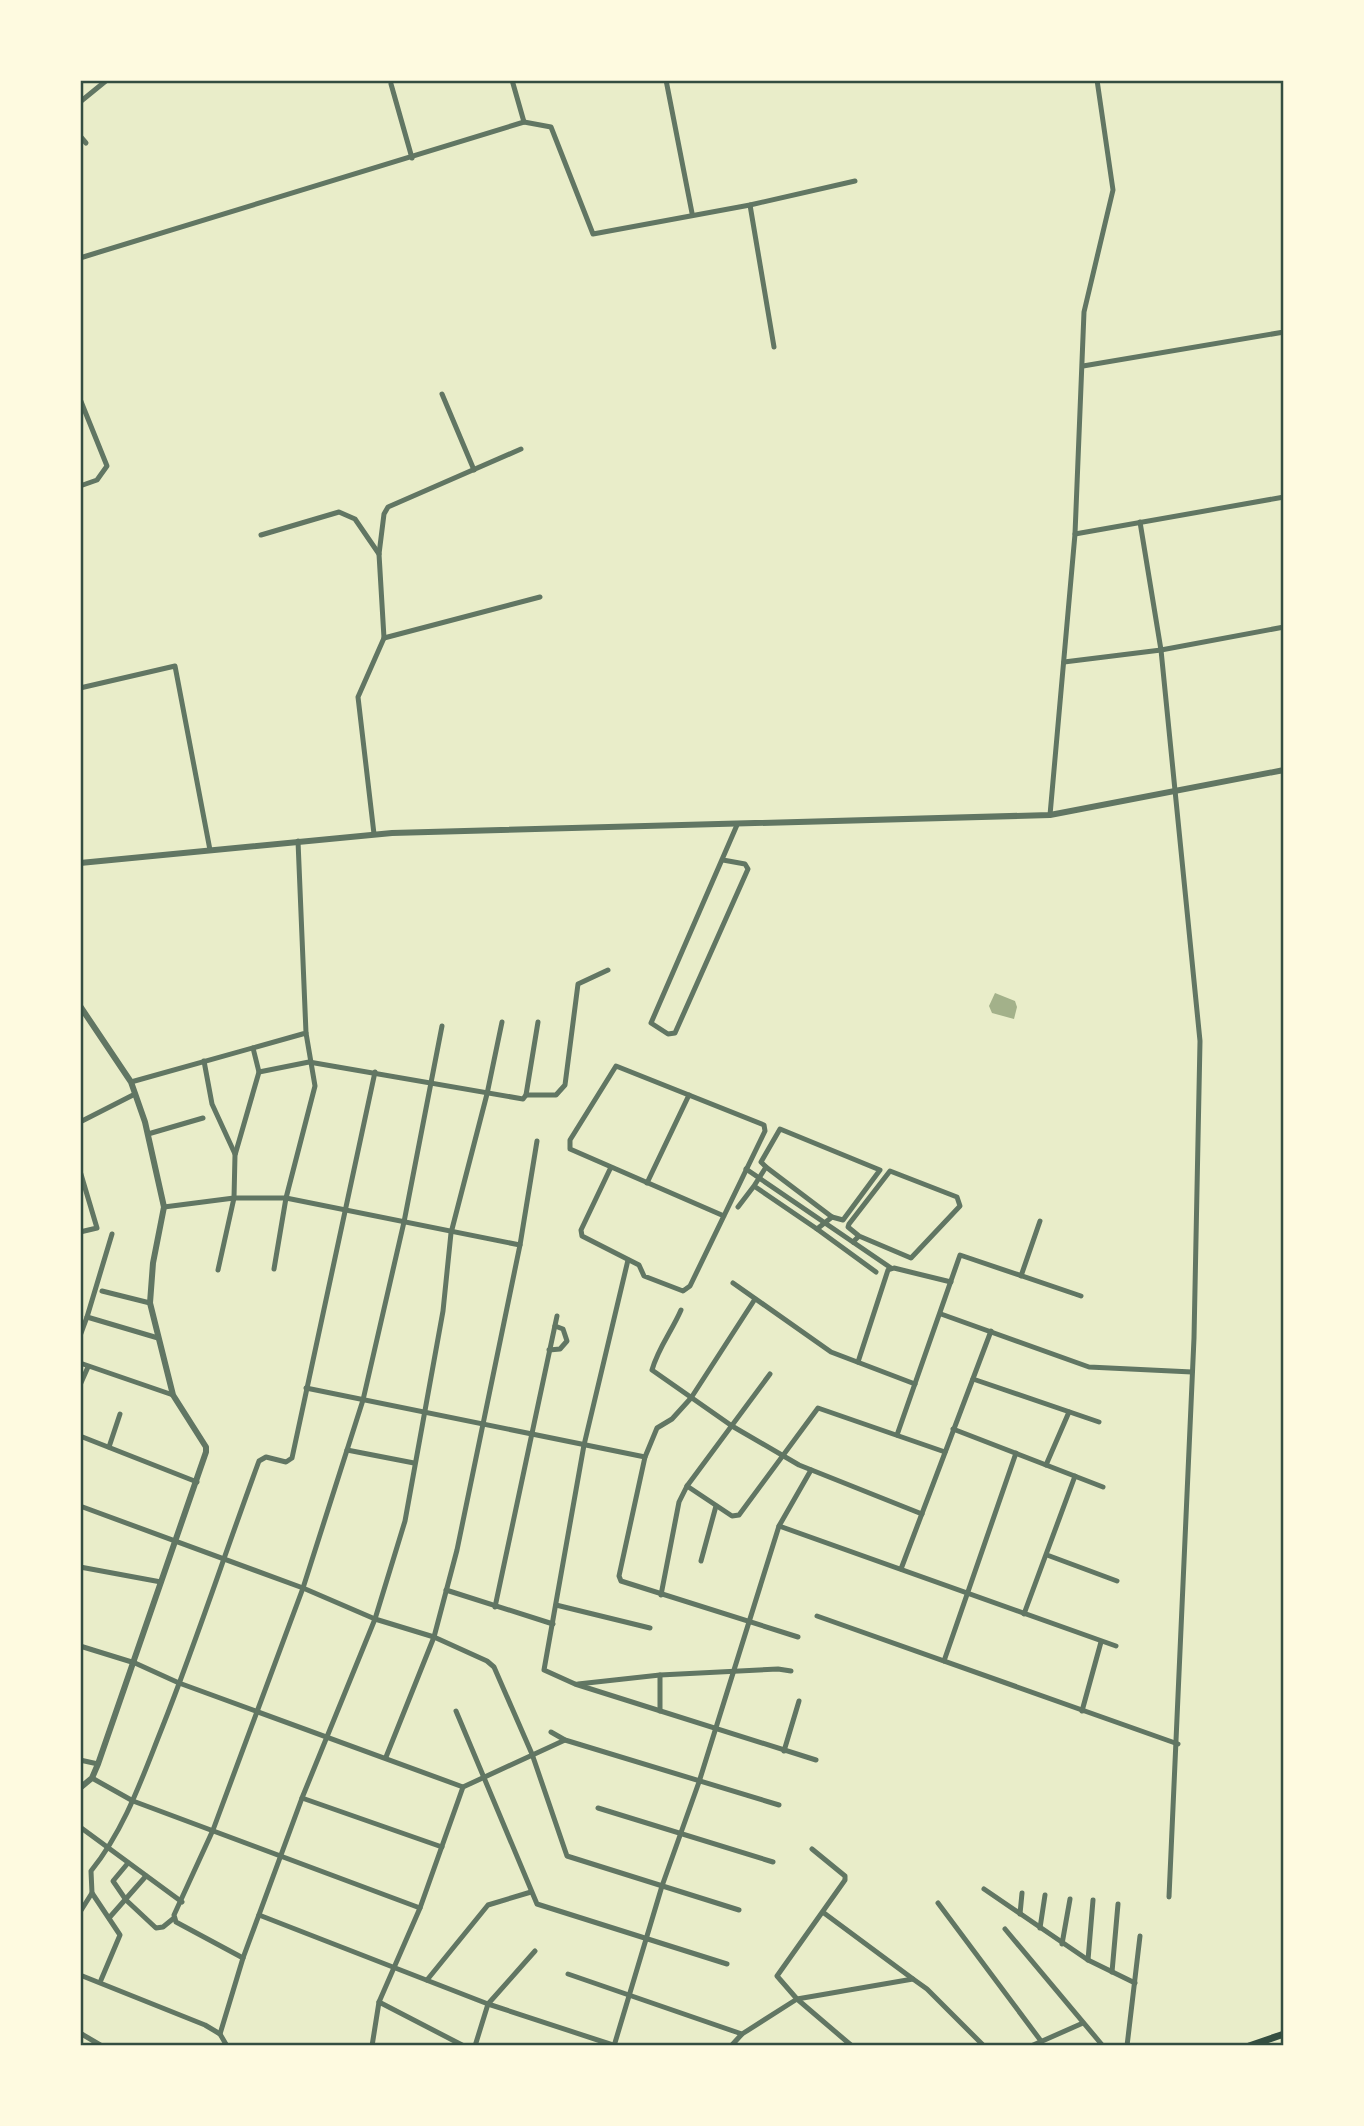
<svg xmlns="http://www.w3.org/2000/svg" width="1364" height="2126" viewBox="0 0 1364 2126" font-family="'Open Sans',sans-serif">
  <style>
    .water { fill: #a3b18a }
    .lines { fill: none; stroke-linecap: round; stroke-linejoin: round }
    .minor { stroke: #617663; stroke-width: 5 }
    .tertiary { stroke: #617663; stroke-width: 6 }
    .secondary { stroke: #344e41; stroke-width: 7 }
    .neatline { fill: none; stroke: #344e41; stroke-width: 2.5 }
  </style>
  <rect width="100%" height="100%" fill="#e9edc9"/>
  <!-- water -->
  <polygon class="water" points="995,993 1015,1001 1017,1007 1014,1019 992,1013 989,1006"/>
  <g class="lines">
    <!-- minor -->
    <g class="minor">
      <polyline points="512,80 524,122"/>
      <polyline points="666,80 692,213"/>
      <polyline points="391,84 412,158"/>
      <polyline points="80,102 107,80"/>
      <polyline points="80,136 86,143"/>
      <polyline points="750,205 774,347"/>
      <polyline points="80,258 524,122 551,127 593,234 750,205 855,181"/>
      <polyline points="1083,366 1284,332"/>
      <polyline points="442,394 474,470"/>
      <polyline points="80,399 107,466 97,480 80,486"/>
      <polyline points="1140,522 1161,650 1200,1041 1194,1338 1169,1897"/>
      <polyline points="1075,534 1284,497"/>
      <polyline points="261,535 339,512 355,519 379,554"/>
      <polyline points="384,638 540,597"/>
      <polyline points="1064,662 1161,650 1284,627"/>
      <polyline points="80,688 175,666 210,850"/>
      <polyline points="1050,815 1075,534 1084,312 1113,190 1097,80"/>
      <polyline points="374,834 358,697 384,638 379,554 384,514 388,507 521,449"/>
      <polyline points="723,860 745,864 748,869 675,1033 668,1034 651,1023 737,825"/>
      <polyline points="253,1048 259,1072"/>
      <polyline points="204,1061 212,1104 235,1154"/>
      <polyline points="131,1082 306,1033 298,841"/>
      <polyline points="526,1095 556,1095 565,1085 578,984 608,970"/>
      <polyline points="80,1122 135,1094"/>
      <polyline points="148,1134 203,1118"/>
      <polyline points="611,1167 581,1230 582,1236 639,1265 644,1276 683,1291 690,1286 765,1131 764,1125 616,1066 570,1140 570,1149 724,1216"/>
      <polyline points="766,1167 761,1162 780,1129 880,1170 843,1220 832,1217"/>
      <polyline points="746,1169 891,1268"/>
      <polyline points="80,1171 97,1228 80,1232"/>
      <polyline points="647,1183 689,1095"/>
      <polyline points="164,1207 234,1198 286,1198 520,1245"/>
      <polyline points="738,1207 754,1186 817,1229 832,1217 766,1167 754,1186"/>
      <polyline points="817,1229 876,1272"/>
      <polyline points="112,1234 87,1317 158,1338"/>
      <polyline points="853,1242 859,1236 911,1258 960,1206 957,1197 890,1171 849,1224 848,1227 859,1236"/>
      <polyline points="628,1260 584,1445 544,1670 575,1684 816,1760"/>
      <polyline points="274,1269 286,1198 315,1086 306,1033"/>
      <polyline points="218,1270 234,1198 235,1155 259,1072 309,1062 523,1099 526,1095 538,1022"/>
      <polyline points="1021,1276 1040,1221"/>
      <polyline points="733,1283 831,1352 915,1384"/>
      <polyline points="102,1291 150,1303"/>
      <polyline points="755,1299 691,1398 672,1419 657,1428 645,1457 619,1576 621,1581 798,1637"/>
      <path d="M 681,1310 C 672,1331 658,1348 652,1370 L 732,1426 L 799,1465 L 922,1514"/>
      <polyline points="941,1314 1089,1367 1192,1372"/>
      <polyline points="80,1336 87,1317"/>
      <polyline points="549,1350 560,1349 567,1341 563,1329 555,1326"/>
      <polyline points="858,1362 888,1270 894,1268 951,1282"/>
      <polyline points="80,1363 173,1395"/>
      <polyline points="973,1379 1099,1422"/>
      <polyline points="80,1385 88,1367"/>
      <polyline points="306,1388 645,1457"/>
      <polyline points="953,1429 1103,1487"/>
      <polyline points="897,1435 960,1255 1081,1296"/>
      <polyline points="80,1436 197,1482"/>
      <polyline points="109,1447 120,1414"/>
      <polyline points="347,1450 414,1463"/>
      <polyline points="1046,1465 1069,1412"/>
      <polyline points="687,1486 732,1516 739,1515 818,1408 945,1452"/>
      <polyline points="80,1506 303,1588 375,1619 434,1637 487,1661 494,1667 532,1754 567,1856 739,1910"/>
      <polyline points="779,1526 1116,1646"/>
      <polyline points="1047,1555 1117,1581"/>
      <polyline points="701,1561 716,1506"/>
      <polyline points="80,1567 161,1582"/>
      <polyline points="901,1569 991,1331"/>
      <polyline points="446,1590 553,1624"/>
      <polyline points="661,1595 679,1502 687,1486 770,1374"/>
      <polyline points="556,1605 650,1628"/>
      <polyline points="495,1607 557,1316"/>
      <polyline points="1024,1614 1075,1476"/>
      <polyline points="817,1616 1178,1744"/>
      <polyline points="80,1646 135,1663 179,1683 463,1787 420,1908 379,2002 372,2046"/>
      <polyline points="944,1661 1016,1453"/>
      <polyline points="578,1684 660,1675 778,1669 791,1671"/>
      <polyline points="456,1711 537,1904 727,1964"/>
      <polyline points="660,1711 660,1675"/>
      <polyline points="1082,1711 1101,1642"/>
      <polyline points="551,1732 565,1740 779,1805"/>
      <polyline points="784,1751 799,1701"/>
      <polyline points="386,1757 434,1637 457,1550 520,1245 537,1141"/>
      <polyline points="80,1760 98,1764"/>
      <polyline points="92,1778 133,1801 420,1908"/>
      <polyline points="463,1787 565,1740"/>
      <polyline points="302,1798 442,1847"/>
      <polyline points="598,1808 773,1862"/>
      <polyline points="80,1827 182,1902"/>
      <polyline points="812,1849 845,1876 845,1880 777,1976 797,1999 852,2046"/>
      <polyline points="128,1863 113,1881 126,1900 156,1928 163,1927 174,1918"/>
      <polyline points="984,1889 1088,1960 1135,1983"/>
      <polyline points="938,1903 1041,2041"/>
      <polyline points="80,1912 92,1893"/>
      <polyline points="824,1913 913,1979"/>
      <polyline points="1020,1914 1022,1893"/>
      <polyline points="259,1915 488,2004 616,2046"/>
      <polyline points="109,1918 146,1876"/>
      <polyline points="1040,1928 1045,1895"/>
      <polyline points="1005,1929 1103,2046"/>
      <polyline points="1062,1944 1070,1899"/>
      <polyline points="243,1958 176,1922 174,1915 213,1830 303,1588 363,1400 404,1222 442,1026"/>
      <polyline points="1088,1960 1093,1900"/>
      <polyline points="1112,1972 1118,1904"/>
      <polyline points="568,1974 742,2034"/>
      <polyline points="80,1975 205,2025 220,2034 227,2046"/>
      <path d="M 101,1980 L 120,1935 L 92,1893 L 91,1871 C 125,1829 142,1778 162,1728 C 197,1640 226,1550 259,1461 L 266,1457 L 286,1462 L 292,1458 L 375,1072"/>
      <polyline points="427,1980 488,1905 531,1892"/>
      <polyline points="379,2002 464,2046"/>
      <polyline points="80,2033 102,2046"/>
      <polyline points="220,2034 243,1958 302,1798 375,1619 405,1521 443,1311 451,1233 487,1094 502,1022"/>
      <polyline points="475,2046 488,2004 535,1951"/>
      <polyline points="614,2046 662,1886 699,1782 779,1526 811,1470"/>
      <polyline points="731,2046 742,2034 797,1999 913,1979 927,1989 984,2046"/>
      <polyline points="1031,2046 1083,2023"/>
      <polyline points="1127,2046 1140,1936"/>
    </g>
    <!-- tertiary -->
    <g class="tertiary">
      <polyline points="80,863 392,833 1050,815 1284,770"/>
      <polyline points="80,1006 131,1082 145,1122 164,1207 153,1263 150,1303 173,1395 206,1447 206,1452 98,1764 92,1778 80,1788"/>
    </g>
    <!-- secondary -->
    <polyline class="secondary" points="1249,2046 1284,2034"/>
  </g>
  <!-- border -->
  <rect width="1364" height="2126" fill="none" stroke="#fefae0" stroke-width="164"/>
  <rect x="82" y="82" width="1200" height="1962" class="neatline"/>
</svg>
